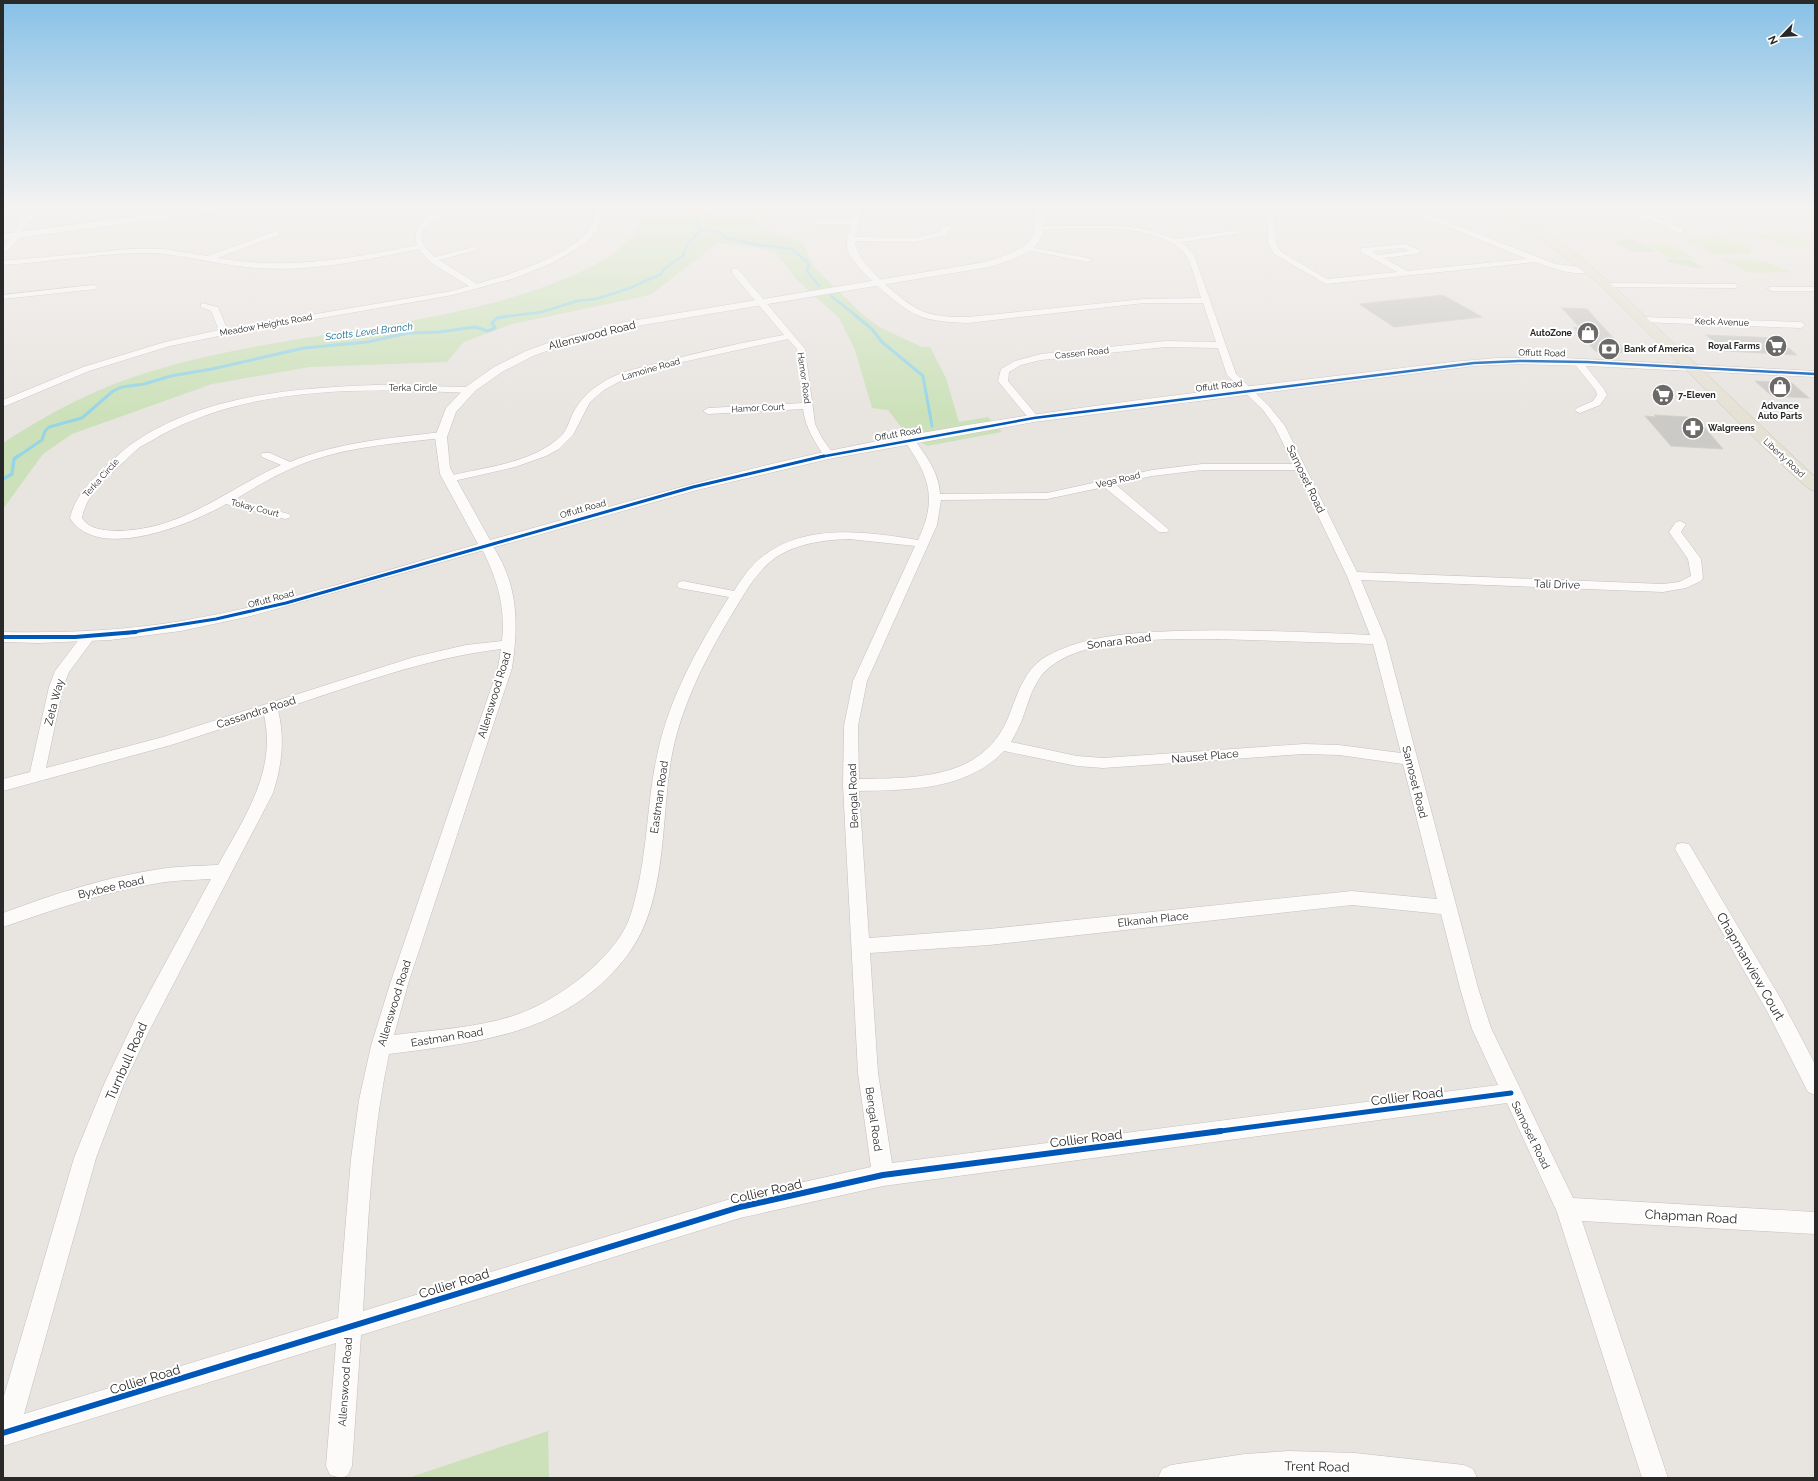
<svg xmlns="http://www.w3.org/2000/svg" width="1818" height="1481" viewBox="0 0 1818 1481" font-family="Raleway,sans-serif">
  <style>
    .green { fill: #cce1ba }
    .pitch { fill: #d6e5b7 }
    .lines { fill: none; stroke-linecap: round; stroke-linejoin: round }
    .stream-far2 { stroke: #96d5e6; stroke-width: 2.5 }
    .stream-far1 { stroke: #96d5e6; stroke-width: 3 }
    .stream { stroke: #96d5e6; stroke-width: 3.5 }
    .building { fill: #cccac7; stroke: #d2cfcc }
    .minor-casing { stroke: #c2c0c1; stroke-width: 1 }
    .tertiary-casing { stroke: #c2c0c1; stroke-width: 1 }
    .secondary-casing { stroke: #c2c0c1; stroke-width: 1 }
    .primary-casing { stroke: #c4c3c1; stroke-width: 1 }
    .minor { fill: #fcfbfa; fill-rule: evenodd }
    .tertiary { fill: #fcfbfa; fill-rule: evenodd }
    .secondary { fill: #fcfbfa; fill-rule: evenodd }
    .primary { fill: #e5e1d4; fill-rule: evenodd }
    .cycleway-far4-casing { stroke: #fff; stroke-width: 4 }
    .cycleway-far3-casing { stroke: #fff; stroke-width: 5 }
    .cycleway-far2-casing { stroke: #fff; stroke-width: 6 }
    .cycleway-far1-casing { stroke: #fff; stroke-width: 8 }
    .cycleway-casing { stroke: #fff; stroke-width: 9 }
    .cycleway-far4 { stroke: #0057b8; stroke-width: 2.5 }
    .cycleway-far3 { stroke: #0057b8; stroke-width: 3 }
    .cycleway-far2 { stroke: #0057b8; stroke-width: 4 }
    .cycleway-far1 { stroke: #0057b8; stroke-width: 5 }
    .cycleway { stroke: #0057b8; stroke-width: 6 }
    .labels { text-anchor: middle; stroke-width: 4; stroke-linejoin: round; paint-order: stroke }
    .far-street-label { font-size: 9px; fill: #292929; stroke: #fff }
    .far-poi-label { font-size: 9px; font-weight: bold; fill: #292929; stroke: #fff; text-anchor: start }
    .far-water-label { font-size: 10px; font-style: italic; fill: #136e94; stroke: #fff }
    .street-label { font-size: 11px; fill: #292929; stroke: #fff }
    .near-street-label { font-size: 13px; fill: #292929; stroke: #fff }
  </style>
  <rect width="100%" height="100%" fill="#e8e4e0"/>
  <!-- green -->
  <g class="green">
    <path d="M 644,206 L 755,206 L 752,215 L 761,228 L 802,242 L 814,267 L 862,314 L 879,327 L 922,347 L 930,347 L 946,378 L 959,422 L 988,417 L 1002,432 L 927,446 L 905,432 L 888,410 L 872,408 L 855,350 L 839,318 L 796,279 L 775,252 L 750,246 L 718,243 L 650,295 L 512,324 L 464,342 L 447,362 L 310,367 L 212,384 L 72,434 L 43,454 L 3,509 L 3,443 C 52,411 102,385 159,369 C 288,331 426,331 552,284 C 580,273 611,260 631,238 C 640,229 642,218 644,206 Z"/>
    <polygon points="1633,239 1656,252 1633,252 1612,241"/>
    <polygon points="1666,259 1688,259 1705,268 1695,268 1669,262"/>
    <polygon points="548,1431 549,1478 408,1478"/>
  </g>
  <!-- pitch -->
  <g class="pitch">
    <path d="M 1784,233 L 1793,235 L 1815,244 L 1815,246 C 1794,249 1771,244 1753,234 Z"/>
    <polygon points="1720,237 1742,244 1751,250 1750,253 1715,255 1687,242 1687,239"/>
    <polygon points="1666,242 1694,258 1671,258 1644,243"/>
    <polygon points="1722,259 1763,261 1792,272 1756,273 1745,271"/>
  </g>
  <g class="lines">
    <!-- stream-far2 -->
    <g class="stream-far2">
      <polyline points="702,230 717,231 726,238 753,244 792,249 809,264 807,271 819,286"/>
      <polyline points="831,296 858,317"/>
      <polyline points="501,317 542,312 577,301 596,299 630,288 661,274 665,268 683,256 687,244 701,231 697,220 709,212 717,210 715,206"/>
    </g>
    <!-- stream-far1 -->
    <g class="stream-far1">
      <polyline points="856,316 872,329 882,342 923,376 932,426"/>
      <polyline points="17,457 42,440 45,431 49,427 82,418 113,391 122,387 144,384 171,376 212,369 304,348 367,342 408,333 440,332 475,327 488,331 495,328 492,323 497,318 509,316"/>
    </g>
    <!-- stream -->
    <polyline class="stream" points="3,479 12,474 14,459 18,456"/>
  </g>
  <!-- building -->
  <g class="building">
    <polygon points="1443,295 1482,317 1394,327 1359,304"/>
    <polygon points="1562,308 1587,309 1627,353 1595,351 1573,327 1580,328"/>
    <polygon points="1706,335 1777,338 1797,355 1725,351"/>
    <polygon points="1755,381 1792,383 1809,398 1772,396"/>
    <polygon points="1654,415 1687,417 1700,422 1723,449 1671,446 1645,416 1656,417"/>
  </g>
  <g class="lines">
    <!-- minor casing -->
    <g class="minor-casing">
      <g id="minor">
        <path d="M 40,206 L 47,206 L 26,223 L 15,244 L 3,254 L 3,248 C 15,234 16,224 31,213 L 3,215 L 3,211 L 37,208 Z"/>
        <path d="M 446,206 L 454,206 C 438,221 402,229 435,257 L 477,246 L 477,250 L 439,260 L 477,284 C 510,274 569,257 590,229 C 594,223 595,213 598,206 L 604,206 L 598,229 L 583,245 L 552,263 L 515,278 L 453,295 L 224,335 L 170,346 L 89,371 L 3,407 L 3,400 L 83,367 L 165,342 L 219,330 L 211,311 L 201,307 L 201,303 L 218,307 L 227,329 L 452,291 L 469,286 L 430,262 L 419,249 C 366,260 313,272 258,268 C 220,266 185,254 148,253 C 99,253 51,262 3,265 L 3,261 L 130,249 L 162,249 L 208,256 L 276,231 L 279,231 L 279,235 L 217,258 C 285,270 350,259 417,245 C 410,225 432,214 446,206 Z"/>
        <path d="M 857,206 L 863,206 L 855,237 L 913,238 L 940,232 L 945,226 L 949,226 L 951,227 L 946,236 L 943,236 L 913,242 L 855,241 C 855,262 903,303 922,311 C 936,317 953,317 968,317 L 1144,299 L 1201,298 C 1197,286 1192,264 1185,254 C 1160,221 1079,229 1041,229 L 1037,227 L 1039,226 L 1122,226 L 1144,229 L 1175,239 L 1238,230 L 1239,232 L 1235,234 L 1182,242 L 1194,255 L 1236,374 L 1269,406 L 1285,426 L 1357,572 L 1663,584 L 1679,582 L 1691,576 L 1688,559 L 1669,532 L 1676,522 L 1680,521 L 1686,524 L 1681,532 L 1701,559 L 1703,578 L 1701,581 L 1686,588 L 1663,592 L 1361,580 L 1386,640 L 1478,988 L 1491,1028 L 1573,1198 L 1815,1212 L 1815,1234 L 1582,1221 L 1668,1478 L 1642,1478 L 1557,1212 L 1507,1103 L 883,1186 L 740,1218 L 361,1335 L 352,1466 L 348,1475 L 342,1478 L 330,1475 L 326,1466 L 336,1343 L 3,1446 L 3,1399 L 74,1158 L 105,1082 L 136,1017 L 211,879 C 194,880 176,880 159,883 C 105,891 54,910 3,927 L 3,913 C 54,894 106,877 160,869 C 179,866 199,866 218,865 C 244,818 277,771 264,715 L 171,745 L 3,791 L 3,779 L 30,772 L 49,687 L 55,671 L 83,634 L 93,634 L 95,637 L 69,672 L 63,687 L 46,768 L 163,737 L 414,657 L 466,645 L 502,641 C 506,605 496,576 480,545 L 486,541 L 490,542 C 518,582 519,622 512,668 L 408,984 L 394,1035 C 433,1030 475,1028 513,1016 C 553,1003 603,967 624,930 C 630,920 633,907 636,895 C 648,848 647,798 658,751 C 670,696 699,645 729,597 L 679,588 L 677,585 L 679,582 L 683,581 L 734,591 C 743,577 752,563 766,554 C 809,523 869,532 918,540 C 938,498 929,476 904,440 L 909,437 L 913,438 C 925,454 939,472 940,494 L 1047,493 L 1152,470 L 1202,464 L 1293,464 L 1275,427 L 1263,410 L 1227,375 L 1218,348 L 1166,347 L 1041,360 L 1021,365 L 1009,372 L 1008,381 L 1039,418 L 1034,421 L 1030,420 L 998,381 L 1001,369 L 1015,361 L 1041,354 L 1166,341 L 1216,342 L 1203,303 L 1144,303 L 968,323 C 951,322 933,322 917,315 C 900,308 854,268 848,251 C 845,243 849,232 851,224 L 818,224 L 815,222 L 818,220 L 852,220 ZM 1202,470 L 1296,470 L 1347,576 L 1370,635 C 1305,632 1239,629 1174,631 C 1131,633 1086,635 1047,656 C 1026,667 1018,692 1010,713 C 986,779 919,778 859,779 L 858,726 L 867,681 L 937,525 L 941,500 L 1047,499 L 1104,487 L 1159,532 L 1167,532 L 1169,530 L 1167,528 L 1115,484 L 1152,476 ZM 849,539 L 915,546 L 853,681 L 844,726 L 843,785 L 858,1073 L 871,1167 L 740,1196 L 363,1311 C 368,1225 371,1138 389,1054 C 481,1042 569,1034 629,953 C 667,901 661,821 671,760 C 680,708 705,659 732,614 C 744,594 756,572 775,558 C 797,543 824,540 849,539 ZM 1218,639 L 1373,644 L 1401,753 L 1339,745 L 1304,744 L 1103,758 L 1077,756 L 1011,742 C 1015,734 1020,726 1023,717 C 1028,703 1032,688 1041,676 C 1073,635 1171,639 1218,639 ZM 501,649 L 498,668 L 390,984 L 371,1046 L 359,1100 L 351,1159 L 338,1318 L 24,1414 L 96,1158 L 124,1084 L 150,1029 L 273,793 C 282,764 285,740 278,710 C 351,687 424,658 501,649 ZM 1004,751 L 1077,766 L 1103,768 L 1304,754 L 1339,755 L 1403,764 L 1437,899 L 1352,891 L 989,929 L 869,938 L 859,791 C 910,790 967,790 1004,751 ZM 1352,905 L 1441,914 L 1460,988 L 1472,1029 L 1498,1085 L 892,1163 L 878,1073 L 870,953 L 989,945 Z"/>
        <path d="M 1258,206 L 1264,206 L 1274,220 L 1276,243 L 1280,251 L 1327,279 L 1397,272 L 1361,252 L 1361,248 L 1364,248 L 1405,244 L 1420,250 L 1421,252 L 1417,254 L 1384,258 L 1407,271 L 1527,259 L 1398,206 L 1407,206 L 1553,263 C 1562,266 1587,266 1592,270 C 1581,279 1548,267 1536,262 L 1326,284 L 1274,254 L 1268,243 L 1268,220 ZM 1404,248 L 1409,251 L 1377,255 L 1372,251 Z"/>
        <path d="M 1600,206 C 1617,206 1672,220 1685,231 L 1678,233 L 1662,224 Z"/>
        <polygon points="1024,246 1088,258 1092,260 1088,262 1027,250 1023,248"/>
        <path d="M 732,269 L 738,269 L 805,349 L 815,424 L 822,438 L 834,455 L 833,457 L 825,457 C 814,441 806,429 803,409 L 708,414 L 703,411 L 708,408 L 803,403 L 797,349 L 788,339 L 678,363 L 624,379 L 604,390 L 590,402 L 573,435 L 559,449 L 546,456 L 515,467 L 449,482 L 445,481 L 444,479 L 445,477 C 483,467 532,464 561,436 C 567,430 569,422 572,415 C 580,398 593,388 608,379 C 625,370 645,367 663,362 C 703,351 744,342 784,335 L 732,273 Z"/>
        <polygon points="1603,283 1735,284 1739,286 1735,288 1606,287 1602,285"/>
        <polygon points="93,285 97,287 96,289 3,299 3,295"/>
        <polygon points="1769,287 1815,287 1815,291 1772,291 1768,289"/>
        <polygon points="1643,317 1801,322 1805,325 1801,328 1640,322 1640,318"/>
        <polygon points="1578,359 1581,360 1604,389 1607,395 1600,405 1580,413 1577,412 1575,410 1577,408 1593,401 1597,395 1596,391 1573,362"/>
        <path d="M 376,385 L 469,387 L 474,390 L 469,393 C 367,388 253,385 161,435 C 155,439 147,443 140,447 C 133,452 127,460 120,465 C 104,480 86,495 82,518 C 89,529 102,530 114,531 C 182,531 223,491 281,465 L 262,457 L 261,455 L 262,453 L 270,453 L 290,462 C 338,442 391,438 442,432 L 447,435 L 442,438 C 399,443 354,446 313,460 C 285,469 259,485 234,500 L 289,514 L 291,516 L 289,518 L 285,519 L 226,504 C 191,524 98,563 70,518 C 75,496 92,479 108,465 C 116,457 124,449 133,443 C 203,395 294,388 376,385 Z"/>
        <polygon points="1683,843 1689,844 1782,1001 1815,1064 1815,1095 1808,1092 1768,1013 1675,849 1677,844"/>
        <polygon points="1289,1451 1355,1453 1464,1465 1473,1469 1477,1478 1158,1478 1162,1469 1171,1465 1245,1454"/>
      </g>
    </g>
    <!-- tertiary casing -->
    <g class="tertiary-casing">
      <g id="tertiary">
        <polygon points="237,206 264,206 260,208 209,213 205,211 209,209"/>
        <path d="M 1033,206 L 1041,206 C 1054,248 1022,257 989,267 L 619,329 L 566,344 L 533,356 L 502,372 L 475,391 L 456,412 L 447,437 L 450,468 L 490,540 C 602,509 714,476 828,451 C 1033,408 1243,388 1451,362 L 1497,358 L 1565,358 L 1815,371 L 1815,377 L 1587,366 L 1519,364 L 1474,366 L 1034,422 L 829,459 L 697,490 L 251,616 L 181,631 L 110,640 L 39,643 L 3,642 L 3,632 C 63,633 122,631 181,621 C 282,604 380,572 478,544 L 440,474 L 435,437 L 446,408 L 467,386 L 494,367 L 526,351 L 559,339 L 619,323 L 985,262 C 1016,252 1044,246 1033,206 Z"/>
        <polygon points="1388,206 1474,206 1470,208 1392,208"/>
      </g>
    </g>
    <!-- secondary casing -->
    <g class="secondary-casing">
      <polygon id="secondary" points="213,206 238,206 233,209 3,240 3,234"/>
    </g>
    <!-- primary casing -->
    <g class="primary-casing">
      <polygon id="primary" points="1498,206 1509,206 1570,249 1606,279 1815,477 1815,491 1809,489 1782,465 1598,283"/>
    </g>
    <!-- minor -->
    <use href="#minor" class="minor"/>
    <!-- tertiary -->
    <use href="#tertiary" class="tertiary"/>
    <!-- secondary -->
    <use href="#secondary" class="secondary"/>
    <!-- primary -->
    <use href="#primary" class="primary"/>
    <!-- cycleway-far4 casing -->
    <g class="cycleway-far4-casing">
      <polyline id="cycleway-far4" points="820,457 1034,418 1474,363 1519,361 1587,362 1815,374"/>
    </g>
    <!-- cycleway-far3 casing -->
    <g class="cycleway-far3-casing">
      <polyline id="cycleway-far3" points="127,633 216,619 286,603 693,487 824,456"/>
    </g>
    <!-- cycleway-far2 casing -->
    <g class="cycleway-far2-casing">
      <polyline id="cycleway-far2" points="3,637 75,637 136,632"/>
    </g>
    <!-- cycleway-far1 casing -->
    <g class="cycleway-far1-casing">
      <polyline id="cycleway-far1" points="1213,1132 1511,1093"/>
    </g>
    <!-- cycleway casing -->
    <g class="cycleway-casing">
      <polyline id="cycleway" points="3,1433 740,1207 883,1175 1221,1131"/>
    </g>
    <!-- cycleway-far4 -->
    <use href="#cycleway-far4" class="cycleway-far4"/>
    <!-- cycleway-far3 -->
    <use href="#cycleway-far3" class="cycleway-far3"/>
    <!-- cycleway-far2 -->
    <use href="#cycleway-far2" class="cycleway-far2"/>
    <!-- cycleway-far1 -->
    <use href="#cycleway-far1" class="cycleway-far1"/>
    <!-- cycleway -->
    <use href="#cycleway" class="cycleway"/>
  </g>
  <!-- sky -->
  <linearGradient id="sky" x2="0" y2="1"><stop stop-color="#87c1e7"/><stop offset="0.5" stop-color="#f5f3f1"/><stop offset="1" stop-color="#f5f3f1" stop-opacity="0"/></linearGradient>
  <rect width="1818" height="413" fill="url(#sky)"/>
  <!-- icons -->
  <defs>
    <g id="shop-disc" transform="scale(1.15)"><circle r="9.5" fill="#6c6a69" stroke="#fff"/><path d="M-5-2.5h2.3a2.7 3.5 0 0 1 5.4 0H5L5.5 6h-11ZM-1.5-2.5h3a1.5 2.3 0 0 0-3 0Z" fill="#fff"/></g>
    <g id="supermarket-disc" transform="scale(1.15)"><circle r="9.5" fill="#6c6a69" stroke="#fff"/><path d="M-6-5.5h2.5l.6 2H6L4.5 2H-2.5L-4.4-4H-6ZM-1.5 3.2a1.3 1.3 0 1 0 .1 0ZM3 3.2a1.3 1.3 0 1 0 .1 0Z" fill="#fff"/></g>
    <g id="bank-disc" transform="scale(1.15)"><circle r="9.5" fill="#6c6a69" stroke="#fff"/><path d="M-6-4H6V4H-6ZM0-2.3a2.3 2.3 0 1 0 0 4.6a2.3 2.3 0 1 0 0-4.6Z" fill="#fff"/></g>
    <g id="pharmacy-disc" transform="scale(1.15)"><circle r="9.5" fill="#6c6a69" stroke="#fff"/><path d="M-2-6h4v4h4v4h-4v4h-4v-4h-4v-4h4Z" fill="#fff"/></g>
  </defs>
  <g fill-rule="evenodd">
    <use href="#shop-disc" x="1588" y="333"/>
    <use href="#supermarket-disc" x="1776" y="346"/>
    <use href="#bank-disc" x="1609" y="349"/>
    <use href="#shop-disc" x="1780" y="387"/>
    <use href="#supermarket-disc" x="1663" y="395"/>
    <use href="#pharmacy-disc" x="1693" y="428"/>
  </g>
  <g class="labels">
    <!-- far-street labels -->
    <g class="far-street-label">
      <text transform="translate(1722 322) rotate(2)" y="3">Keck Avenue</text>
      <text transform="translate(266 325) rotate(-10)" y="3">Meadow Heights Road</text>
      <text transform="translate(1082 353) rotate(-6)" y="3">Cassen Road</text>
      <text transform="translate(1542 353) rotate(1)" y="3">Offutt Road</text>
      <text transform="translate(651 369) rotate(-16)" y="3">Lamoine Road</text>
      <text transform="translate(804 378) rotate(82)" y="3">Hamor Road</text>
      <text transform="translate(1219 386) rotate(-7)" y="3">Offutt Road</text>
      <text x="413" y="391">Terka Circle</text>
      <text transform="translate(758 408) rotate(-3)" y="3">Hamor Court</text>
      <text transform="translate(898 434) rotate(-10)" y="3">Offutt Road</text>
      <text transform="translate(1784 458) rotate(43)" y="3">Liberty Road</text>
      <text transform="translate(101 478) rotate(-48)" y="3">Terka Circle</text>
      <text transform="translate(1118 480) rotate(-13)" y="3">Vega Road</text>
      <text transform="translate(255 508) rotate(14)" y="3">Tokay Court</text>
      <text transform="translate(583 509) rotate(-16)" y="3">Offutt Road</text>
      <text transform="translate(271 599) rotate(-15)" y="3">Offutt Road</text>
    </g>
    <!-- far-poi labels -->
    <g class="far-poi-label">
      <text x="1572" y="336" text-anchor="end">AutoZone</text>
      <text x="1760" y="349" text-anchor="end">Royal Farms</text>
      <text x="1624" y="352">Bank of America</text>
      <text x="1678" y="398">7-Eleven</text>
      <text x="1780" y="409" text-anchor="middle">Advance<tspan x="1780" dy="10">Auto Parts</tspan></text>
      <text x="1708" y="431">Walgreens</text>
    </g>
    <!-- far-water labels -->
    <g class="far-water-label">
      <text transform="translate(369 331) rotate(-7)" y="4">Scotts Level Branch</text>
    </g>
    <!-- street labels -->
    <g class="street-label">
      <text transform="translate(592 335) rotate(-14)" y="4">Allenswood Road</text>
      <text transform="translate(1306 479) rotate(64)" y="4">Samoset Road</text>
      <text transform="translate(1557 584) rotate(2)" y="4">Tali Drive</text>
      <text transform="translate(1119 641) rotate(-7)" y="4">Sonara Road</text>
      <text transform="translate(494 695) rotate(-73)" y="4">Allenswood Road</text>
      <text transform="translate(54 702) rotate(-75)" y="4">Zeta Way</text>
      <text transform="translate(256 712) rotate(-18)" y="4">Cassandra Road</text>
      <text transform="translate(1205 756) rotate(-5)" y="4">Nauset Place</text>
      <text transform="translate(1415 782) rotate(76)" y="4">Samoset Road</text>
      <text transform="translate(853 796) rotate(-92)" y="4">Bengal Road</text>
      <text transform="translate(659 797) rotate(-82)" y="4">Eastman Road</text>
      <text transform="translate(111 887) rotate(-13)" y="4">Byxbee Road</text>
      <text transform="translate(1153 919) rotate(-6)" y="4">Elkanah Place</text>
      <text transform="translate(394 1003) rotate(-73)" y="4">Allenswood Road</text>
      <text transform="translate(447 1037) rotate(-9)" y="4">Eastman Road</text>
      <text transform="translate(874 1119) rotate(82)" y="4">Bengal Road</text>
      <text transform="translate(1531 1135) rotate(64)" y="4">Samoset Road</text>
      <text transform="translate(345 1382) rotate(-86)" y="4">Allenswood Road</text>
    </g>
    <!-- near-street labels -->
    <g class="near-street-label">
      <text transform="translate(1751 966) rotate(60)" y="5">Chapmanview Court</text>
      <text transform="translate(126 1061) rotate(-66)" y="5">Turnbull Road</text>
      <text transform="translate(1407 1096) rotate(-7)" y="5">Collier Road</text>
      <text transform="translate(1086 1138) rotate(-7)" y="5">Collier Road</text>
      <text transform="translate(766 1191) rotate(-13)" y="5">Collier Road</text>
      <text transform="translate(1691 1216) rotate(3)" y="5">Chapman Road</text>
      <text transform="translate(454 1283) rotate(-17)" y="5">Collier Road</text>
      <text transform="translate(145 1379) rotate(-17)" y="5">Collier Road</text>
      <text transform="translate(1317 1466) rotate(1)" y="5">Trent Road</text>
    </g>
  </g>
  <!-- border -->
  <rect width="1818" height="1481" fill="none" stroke="#292929" stroke-width="8"/>
  <!-- north arrow -->
  <g transform="translate(1782 36) rotate(245)" stroke="#ffffff" stroke-width="3" paint-order="stroke">
  <path d="M0-3L7 15L0 10L-7 15Z" fill="#292929"/>
  <text y="-6" font-size="11" font-weight="bold" text-anchor="middle" fill="#292929">N</text>
  </g>
</svg>
